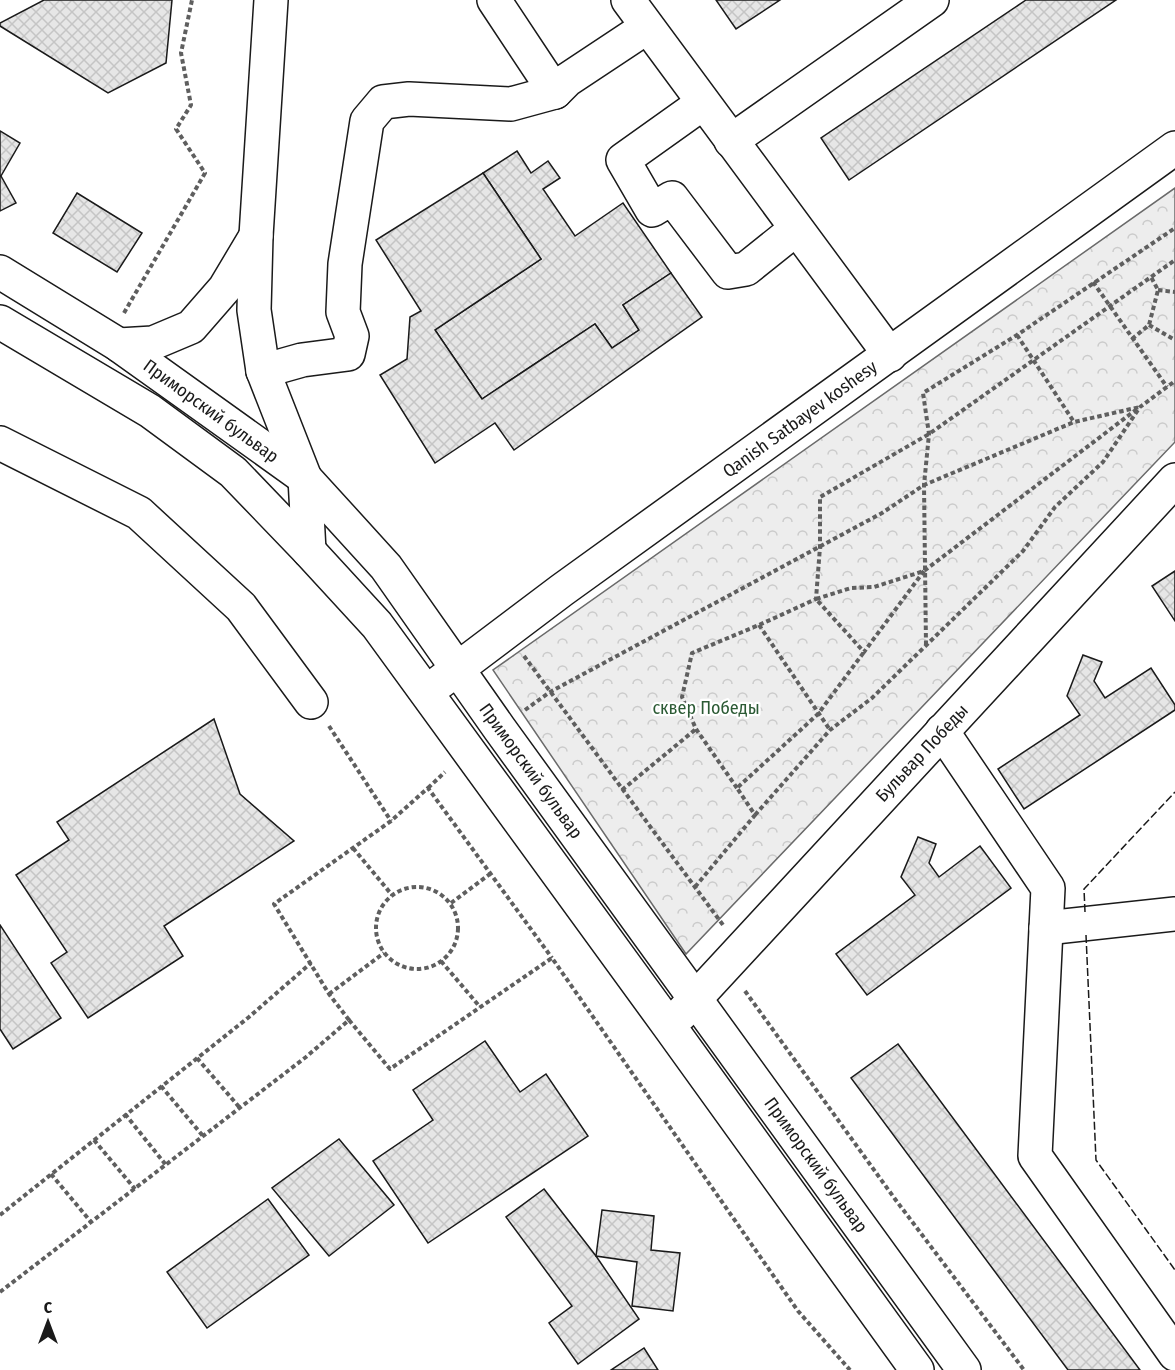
<svg xmlns="http://www.w3.org/2000/svg" width="1175" height="1370" viewBox="0 0 1175 1370" font-family="'Fira Sans Condensed',sans-serif">
  <style>
    .park { fill: url(#park-crowns); stroke: #6a6a6a; stroke-width: 1.5 }
    .building { fill: url(#building-cross-hatch); stroke: #1a1a1a; stroke-width: 1.5 }
    .lines { fill: none; stroke-linecap: round; stroke-linejoin: round }
    .minor-casing { stroke: #1a1a1a; stroke-width: 36 }
    .major-casing { stroke: #1a1a1a; stroke-width: 36 }
    .path { stroke: #5f5f5f; stroke-width: 4; stroke-dasharray: 4.5 3; stroke-linecap: butt }
    .minor { stroke: #fff; stroke-width: 33 }
    .major { stroke: #fff; stroke-width: 33 }
    .fence { stroke: #1a1a1a; stroke-width: 1.5; stroke-dasharray: 8 3; stroke-linecap: butt }
    .labels { text-anchor: middle; stroke-width: 4.5; stroke-linejoin: round; paint-order: stroke }
    .street-label { font-size: 18px; fill: #1a1a1a; stroke: #fff }
    .park-label { font-size: 18px; fill: #2b5a34; stroke: #fff }
  </style>
  <defs>
    <pattern id="park-crowns" width="20" height="18" patternUnits="userSpaceOnUse" patternTransform="scale(1.5)"><rect width="20" height="18" fill="#ededed"/><path d="M2 6a3 3 0 1 1 6 0M12 15a3 3 0 1 1 6 0" fill="none" stroke="#cbcbcb"/></pattern>
    <pattern id="building-cross-hatch" width="8" height="8" patternUnits="userSpaceOnUse" patternTransform="scale(1.5)"><rect width="8" height="8" fill="#e6e6e6"/><path d="M0 0l8 8M0 8l8-8" fill="none" stroke="#c5c5c5"/></pattern>
  </defs>
  <rect width="100%" height="100%" fill="#fff"/>
  <!-- park -->
  <polygon class="park" points="1175,188 1175,442 686,954 493,670"/>
  <!-- building -->
  <g class="building">
    <polygon points="44,0 172,0 166,63 108,93 0,26 0,23"/>
    <polygon points="716,0 780,0 736,29"/>
    <polygon points="1026,0 1116,0 849,180 821,138"/>
    <polygon points="0,131 20,143 1,176 16,203 0,211"/>
    <polygon points="517,151 531,173 548,161 560,178 543,189 575,236 623,203 671,273 623,305 639,330 612,348 595,324 482,399 435,330 541,259 483,173"/>
    <polygon points="483,173 541,259 435,330 482,399 595,324 612,348 639,330 623,305 671,273 702,317 514,450 495,423 435,463 380,375 407,359 410,317 421,311 376,240"/>
    <polygon points="77,193 142,233 117,272 53,233"/>
    <polygon points="1175,571 1175,621 1152,586"/>
    <polygon points="1083,655 1102,662 1094,681 1105,698 1151,668 1175,705 1175,710 1024,809 998,769 1080,715 1067,696"/>
    <polygon points="214,719 240,794 294,841 164,926 183,956 88,1018 51,963 67,952 16,875 69,840 57,822"/>
    <polygon points="918,837 936,844 929,863 939,877 980,846 1011,888 867,995 836,954 915,895 901,877"/>
    <polygon points="0,925 61,1018 13,1049 0,1029"/>
    <polygon points="485,1041 520,1092 546,1074 588,1136 428,1243 373,1161 433,1120 413,1090"/>
    <polygon points="898,1044 1140,1370 1068,1370 851,1078"/>
    <polygon points="339,1139 394,1205 329,1256 272,1188"/>
    <polygon points="544,1189 596,1256 639,1319 578,1364 549,1323 572,1306 506,1217"/>
    <polygon points="268,1199 309,1255 207,1328 167,1272"/>
    <polygon points="602,1210 654,1216 651,1250 680,1253 673,1311 632,1306 637,1262 596,1256"/>
    <polygon points="644,1348 658,1370 611,1370"/>
  </g>
  <g class="lines">
    <!-- minor casing -->
    <g class="minor-casing">
      <g id="minor">
        <polyline points="494,0 555,92"/>
        <polyline points="628,0 890,355"/>
        <polyline points="703,103 623,160 652,210 672,198 728,272 746,269 796,229"/>
        <polyline points="731,141 932,0"/>
        <polyline points="0,272 119,345 305,478 386,567 499,728 964,1370"/>
        <polyline points="0,322 150,411 233,472 309,551 377,625 669,1026 917,1370"/>
        <polyline points="119,345 153,343 191,327 225,288 256,236"/>
        <polyline points="263,371 302,360 348,354 352,336 343,312 345,264 367,121 383,102 409,99 511,104 555,92 567,80 647,27"/>
        <polyline points="0,443 139,513 241,607 311,702"/>
        <polyline points="440,682 562,590 1175,148"/>
        <polyline points="942,731 1048,888 1035,1156 1175,1354"/>
        <polyline points="1046,928 1175,914"/>
        <polyline points="681,1014 1175,480"/>
      </g>
    </g>
    <!-- major casing -->
    <g class="major-casing">
      <polyline id="major" points="271,0 256,236 254,310 263,371 305,478 309,551"/>
    </g>
    <!-- path -->
    <g class="path">
      <polyline points="1093,282 1167,387"/>
      <polyline points="1158,290 1175,292"/>
      <polyline points="124,313 205,173 176,129 191,105 181,53 192,0"/>
      <polyline points="1149,325 1175,340"/>
      <polyline points="1017,335 1074,422"/>
      <polyline points="1132,339 1149,325 1158,290 1151,277"/>
      <polyline points="924,571 864,652 816,599 851,588 874,587 924,571 1137,409"/>
      <polyline points="759,625 830,730"/>
      <polyline points="926,645 924,485 929,434 923,393 1017,335 1175,228"/>
      <polyline points="524,656 723,925"/>
      <polyline points="525,710 550,692 882,513 924,485 1074,422 1140,407"/>
      <polyline points="329,726 391,821"/>
      <polyline points="428,788 445,772"/>
      <polyline points="737,788 696,729 682,697 692,653 759,625 816,599 820,547 820,497 929,434 1175,260"/>
      <polyline points="622,790 696,729"/>
      <polyline points="755,815 830,730 872,698 1023,551 1055,507 1103,462 1140,407 1175,381"/>
      <polyline points="353,848 392,895"/>
      <circle cx="417" cy="928" r="41"/>
      <polyline points="695,887 755,815 737,788 818,714 864,652"/>
      <polyline points="451,903 490,874"/>
      <polyline points="441,961 480,1007"/>
      <polyline points="745,991 895,1199 1024,1370"/>
      <polyline points="329,994 384,953"/>
      <polyline points="349,1020 329,994 274,904 391,821 428,788 552,958"/>
      <polyline points="197,1058 240,1108"/>
      <polyline points="161,1086 203,1136"/>
      <polyline points="125,1114 166,1165"/>
      <polyline points="94,1140 135,1189"/>
      <polyline points="51,1174 91,1222"/>
      <polyline points="0,1215 249,1017 311,963"/>
      <polyline points="0,1292 306,1057 349,1020 390,1069 552,958 798,1311 850,1370"/>
    </g>
    <!-- minor -->
    <use href="#minor" class="minor"/>
    <!-- major -->
    <use href="#major" class="major"/>
    <!-- fence -->
    <g class="fence">
      <polyline points="1085,912 1084,889 1175,792"/>
      <polyline points="1086,935 1096,1160 1175,1270"/>
    </g>
  </g>
  <g class="labels">
    <!-- street labels -->
    <g class="street-label">
      <text transform="translate(211 411) rotate(36)" y="6">Приморский бульвар</text>
      <text transform="translate(800 419) rotate(-36)" y="6">Qanish Satbayev koshesy</text>
      <text transform="translate(922 753) rotate(-47)" y="6">Бульвар Победы</text>
      <text transform="translate(531 771) rotate(54)" y="6">Приморский бульвар</text>
      <text transform="translate(816 1165) rotate(54)" y="6">Приморский бульвар</text>
    </g>
    <!-- park labels -->
    <g class="park-label">
      <text x="706" y="714">сквер Победы</text>
    </g>
  </g>
  <!-- north arrow -->
  <g transform="translate(48 1322)" stroke="#ffffff" stroke-width="4.5" paint-order="stroke">
  <path d="M0-4.5L10 22L0 15L-10 22Z" fill="#1a1a1a"/>
  <text y="-9" font-size="16" font-weight="bold" text-anchor="middle" fill="#1a1a1a">С</text>
  </g>
</svg>
